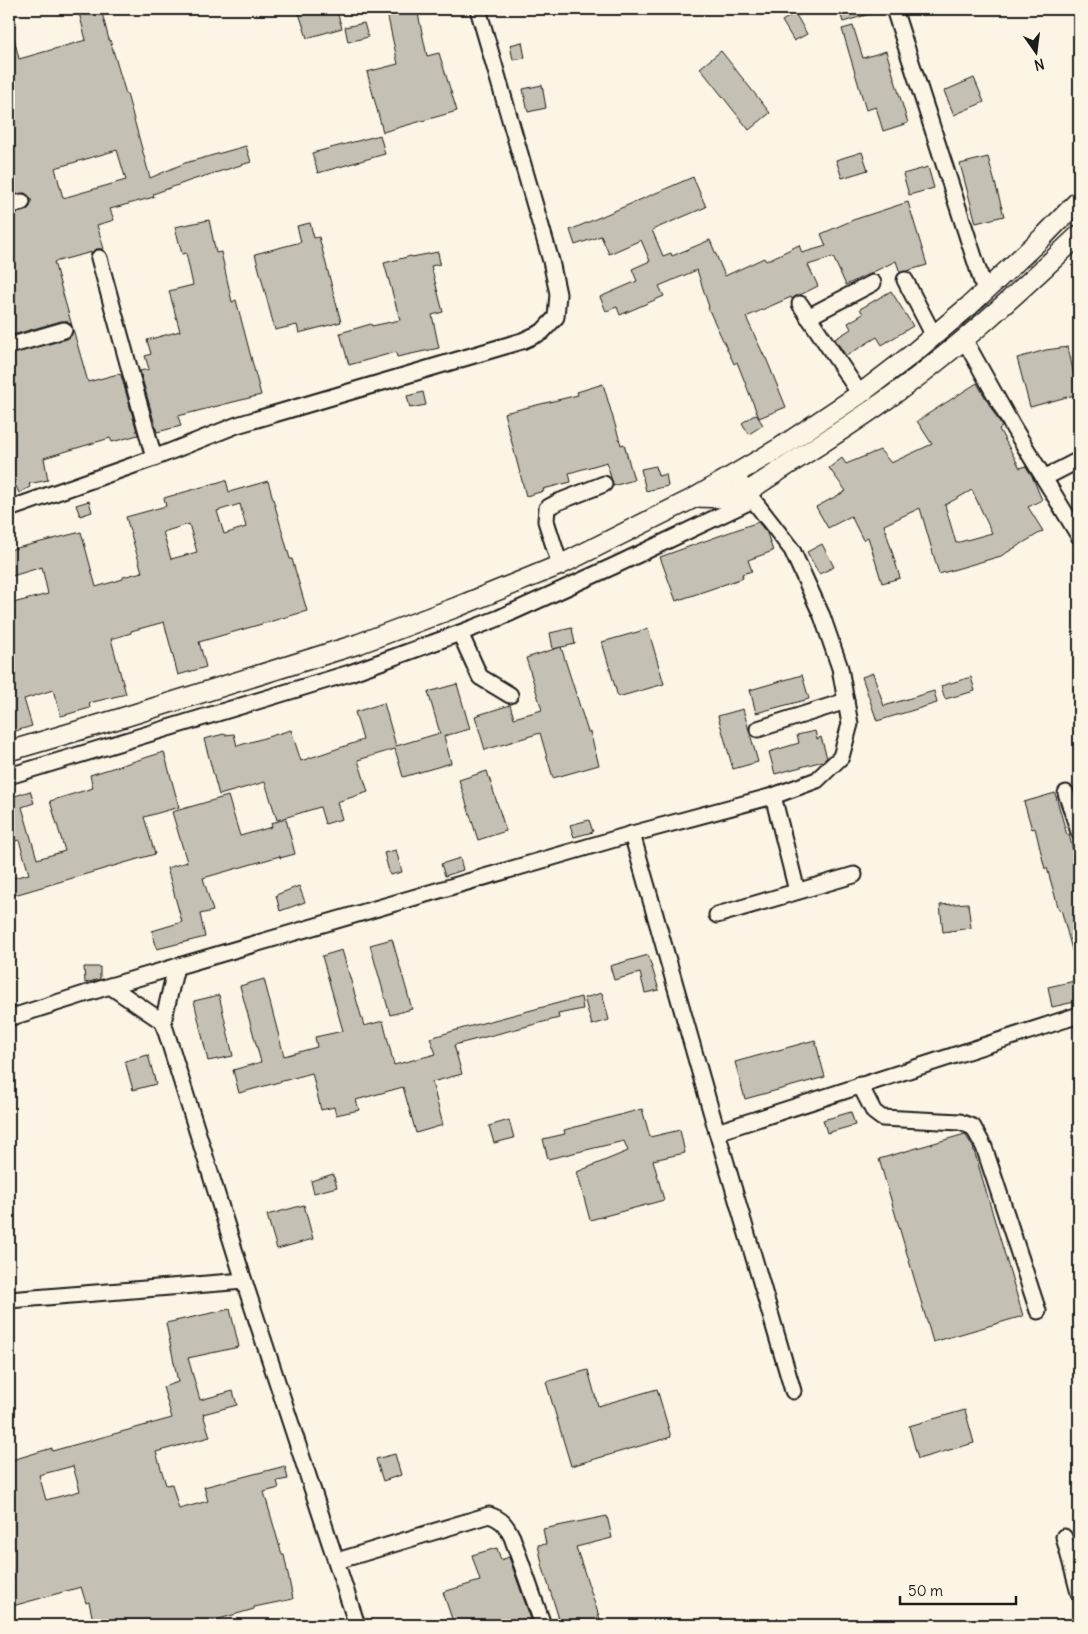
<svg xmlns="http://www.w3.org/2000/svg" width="1088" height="1634" viewBox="0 0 1088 1634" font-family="Delius,sans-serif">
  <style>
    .building { fill: #c4c0b3; stroke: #1c1c1c; fill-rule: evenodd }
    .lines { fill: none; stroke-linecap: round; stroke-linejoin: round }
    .minor-casing { stroke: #1c1c1c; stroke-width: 19 }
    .major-casing { stroke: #1c1c1c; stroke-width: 22 }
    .minor { stroke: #fcf5e5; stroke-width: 15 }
    .major { stroke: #fcf5e5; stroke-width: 19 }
  </style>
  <rect width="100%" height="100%" fill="#fcf5e5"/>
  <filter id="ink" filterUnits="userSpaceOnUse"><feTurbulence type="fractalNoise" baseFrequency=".02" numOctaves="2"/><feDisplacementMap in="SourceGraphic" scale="10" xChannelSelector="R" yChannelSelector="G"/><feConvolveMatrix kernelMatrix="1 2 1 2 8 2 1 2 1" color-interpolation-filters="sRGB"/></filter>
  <g filter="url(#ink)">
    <!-- building -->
    <g class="building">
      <path d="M 78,9 L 101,9 L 109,40 L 110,40 L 126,94 L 127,94 L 150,178 L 185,163 L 246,146 L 251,162 L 192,180 L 153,194 L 154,197 L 110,209 L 114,220 L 97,225 L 104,249 L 97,249 L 92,252 L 54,262 L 72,326 L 67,321 L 61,321 L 9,336 L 9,215 L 25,211 L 29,208 L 31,204 L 31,199 L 25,193 L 9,196 L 9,35 L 13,34 L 19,59 L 86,40 ZM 117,150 L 126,180 L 63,198 L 55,168 Z"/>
      <polygon points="312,9 336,9 342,28 307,38 299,13"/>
      <polygon points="407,9 417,9 427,56 439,53 457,111 383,132 367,72 398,64 387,13"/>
      <polygon points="839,9 875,9 876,12 843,22"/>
      <polygon points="795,13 807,34 794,41 782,21"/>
      <polygon points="364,23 368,37 348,42 345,27"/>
      <polygon points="853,26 863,58 886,51 908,123 883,131 876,107 866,110 842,29"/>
      <polygon points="522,42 525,58 513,60 510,45"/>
      <polygon points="721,51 770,113 749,130 700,68"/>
      <polygon points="974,78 984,102 954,115 944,91"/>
      <polygon points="542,85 546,108 528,112 523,89"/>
      <polygon points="380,135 385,154 318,173 312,153"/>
      <polygon points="862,152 868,170 842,178 836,160"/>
      <polygon points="988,157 1004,216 976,223 960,164"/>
      <polygon points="928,167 934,188 909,195 903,174"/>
      <polygon points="693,177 706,207 652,230 663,256 671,253 672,256 710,240 725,276 764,258 766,261 799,245 802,253 826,246 821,234 853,220 908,202 927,265 900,273 896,261 846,285 833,257 808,265 818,286 792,299 791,297 746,317 765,358 766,358 786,407 759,418 737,362 734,364 708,308 709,307 697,270 659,286 664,296 620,315 617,307 606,311 600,297 637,281 632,269 650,261 641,240 609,254 601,236 575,245 570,230"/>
      <polygon points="209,220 216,253 221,252 232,302 236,300 261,395 178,416 181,426 157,432 140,371 149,369 145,356 151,354 147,340 180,331 169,291 193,285 186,253 182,254 175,227"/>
      <polygon points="310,223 314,238 319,237 341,322 299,333 297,325 275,330 255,254 301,242 297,226"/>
      <polygon points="438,252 440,264 431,266 443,312 432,315 439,348 397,357 396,352 349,365 340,333 371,324 372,326 400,320 384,263 411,256 412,257"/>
      <polygon points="891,291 913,326 882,345 877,337 846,356 835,339 851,329 848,323 863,314 860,309"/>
      <polygon points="73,329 88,382 118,374 121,375 138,435 112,442 110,438 44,458 48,480 29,484 30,487 19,493 9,471 9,355 67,339 71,336"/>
      <polygon points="1068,347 1078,394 1030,407 1017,358 1046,350"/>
      <path d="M 977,383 L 1002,427 L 999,429 L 1020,468 L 1026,466 L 1032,476 L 1042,500 L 1028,507 L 1043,531 L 1001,556 L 939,574 L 920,508 L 884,525 L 900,578 L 882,583 L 868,537 L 863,540 L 851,516 L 828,528 L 816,507 L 846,491 L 829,468 L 842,458 L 846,464 L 880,450 L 891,463 L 932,444 L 917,421 ZM 972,490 L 992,533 L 956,543 L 945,505 Z"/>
      <polygon points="603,384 621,445 624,444 634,480 613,486 607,462 569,473 571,482 543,489 544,491 526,496 504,413 578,395 577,392"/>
      <polygon points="423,392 426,405 410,408 407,396"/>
      <polygon points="756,414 763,425 749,434 742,423"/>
      <polygon points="656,466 658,476 666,474 668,486 646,491 641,469"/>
      <path d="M 226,480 L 229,492 L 268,481 L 290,559 L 292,559 L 307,611 L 199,642 L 206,667 L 178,675 L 164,622 L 131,631 L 131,633 L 111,639 L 126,694 L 89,703 L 90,708 L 61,716 L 53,690 L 24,699 L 32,726 L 9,733 L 9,604 L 48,594 L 42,567 L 9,577 L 9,550 L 81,532 L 96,587 L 123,579 L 123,577 L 142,572 L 126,517 L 166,506 L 164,498 ZM 240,504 L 246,527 L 224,534 L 217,511 ZM 189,524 L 197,552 L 171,559 L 163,532 Z"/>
      <polygon points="89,501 92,512 80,516 76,505"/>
      <polygon points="758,522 767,533 773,551 748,560 752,571 742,574 743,578 676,601 660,557"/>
      <polygon points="822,544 834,567 819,574 807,552"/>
      <polygon points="572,628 575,644 553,649 550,633"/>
      <polygon points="648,629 664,684 618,697 602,642"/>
      <polygon points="561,647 588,732 590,732 599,765 553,778 540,733 485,750 475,716 510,705 514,718 542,710 526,658"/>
      <polygon points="873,673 884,706 934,691 937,703 877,721 862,677"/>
      <polygon points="802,675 809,699 756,713 750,690"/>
      <polygon points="971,677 975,691 945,699 941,686"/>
      <polygon points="457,684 470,729 444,736 451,763 403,777 395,749 358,760 368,792 337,802 342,819 325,824 320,807 277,820 265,782 219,795 204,739 224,734 225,735 234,734 237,746 291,730 301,761 363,740 355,712 384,703 396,746 440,733 428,692"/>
      <polygon points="743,709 758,762 733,769 718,716"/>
      <polygon points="815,731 817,739 821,737 827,758 823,761 775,774 769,752 799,743 797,735"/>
      <polygon points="164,752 179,807 144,817 155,854 11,896 9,879 29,874 19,840 9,843 9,798 30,791 34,803 22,807 37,859 65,851 50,801 93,788 90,775"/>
      <polygon points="487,771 506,831 478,840 459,780"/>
      <polygon points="1055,793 1067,835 1069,834 1079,876 1079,961 1075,961 1061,909 1059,910 1047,868 1045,869 1035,828 1032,829 1024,802"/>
      <polygon points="228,796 240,836 272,827 271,823 286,819 295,854 280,858 280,856 203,878 213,911 200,914 205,937 157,949 152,931 182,922 167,868 187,862 172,812"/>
      <polygon points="589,820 593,832 574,837 570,825"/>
      <polygon points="396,850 402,872 390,875 384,853"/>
      <polygon points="460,858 463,870 445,876 441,864"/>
      <polygon points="299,886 305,902 280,911 276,895"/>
      <polygon points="968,903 971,928 943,932 940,905"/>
      <polygon points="392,939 412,1009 390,1015 370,945"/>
      <polygon points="342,950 364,1026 383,1021 394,1065 436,1054 430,1038 460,1029 581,997 583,1009 558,1014 559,1018 454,1045 462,1074 432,1082 443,1125 416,1133 403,1087 356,1100 359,1110 336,1115 334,1107 321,1110 312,1073 239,1093 233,1070 261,1062 240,986 264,979 284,1056 317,1047 315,1037 343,1031 322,956"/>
      <polygon points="648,955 659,990 645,993 640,973 614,980 610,966"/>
      <polygon points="84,967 100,967 100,979 85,983"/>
      <polygon points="1079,980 1079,1001 1052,1007 1048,987"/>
      <polygon points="602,993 609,1020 592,1025 584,998"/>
      <polygon points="219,995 233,1056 208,1061 194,1001"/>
      <polygon points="815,1040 825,1077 745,1099 735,1062"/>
      <polygon points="148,1055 156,1084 133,1090 125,1061"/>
      <polygon points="642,1109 650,1137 680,1130 685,1153 653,1160 664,1200 590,1220 577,1172 628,1151 624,1141 548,1159 543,1139 565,1134 564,1130"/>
      <polygon points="851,1112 855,1125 827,1133 823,1120"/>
      <polygon points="509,1120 514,1138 494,1143 489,1126"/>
      <polygon points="965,1134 973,1147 1023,1316 933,1342 879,1159"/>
      <polygon points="333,1174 337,1187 314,1193 311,1181"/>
      <polygon points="304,1205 313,1239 277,1249 267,1215"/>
      <path d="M 230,1309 L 239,1347 L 188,1358 L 200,1400 L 233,1391 L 237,1405 L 203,1414 L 210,1437 L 156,1452 L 166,1485 L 172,1484 L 179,1509 L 208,1501 L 204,1487 L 285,1466 L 288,1479 L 277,1481 L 279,1488 L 264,1492 L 282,1555 L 284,1555 L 293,1599 L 254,1607 L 254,1609 L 198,1625 L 94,1625 L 89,1602 L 86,1603 L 81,1587 L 9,1607 L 9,1581 L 14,1579 L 9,1560 L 9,1461 L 52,1448 L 52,1451 L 172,1418 L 163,1387 L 178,1382 L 166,1323 ZM 73,1466 L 80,1491 L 46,1500 L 39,1475 Z"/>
      <polygon points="588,1370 598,1406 657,1389 671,1437 571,1466 546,1382"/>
      <polygon points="965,1410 974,1443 918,1459 909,1426"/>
      <polygon points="395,1454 401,1475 383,1481 376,1459"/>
      <polygon points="607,1516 612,1538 576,1547 602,1625 561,1625 543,1568 538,1545 546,1544 543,1529"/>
      <polygon points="497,1548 501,1560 509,1557 533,1625 454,1625 443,1592 480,1581 472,1555"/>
    </g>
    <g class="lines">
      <!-- minor casing -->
      <g class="minor-casing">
        <g id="minor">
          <polyline points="894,9 985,291"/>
          <polyline points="9,206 22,202"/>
          <polyline points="99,258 154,458"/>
          <polyline points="905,280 934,336"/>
          <polyline points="800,304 860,394"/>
          <polyline points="808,317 873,283"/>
          <polyline points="964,339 1013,427 1079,536"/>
          <polyline points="9,346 64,330"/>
          <polyline points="1044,478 1079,460"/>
          <polyline points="9,509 154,458 237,425 522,341 542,332 556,317 558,294 551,261 478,9"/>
          <polyline points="560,565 546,521 547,508 558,502 604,484"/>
          <polyline points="460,633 480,677 510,695"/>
          <polyline points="758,729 846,701"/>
          <polyline points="9,776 350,673 460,633 499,618 616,565 753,500"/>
          <polyline points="1066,793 1079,832"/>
          <polyline points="773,796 797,891"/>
          <polyline points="632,834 717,1132 793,1391"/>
          <polyline points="717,915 854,875"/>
          <polyline points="176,967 163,1022 244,1281 357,1625"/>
          <polyline points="110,986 163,1022"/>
          <polyline points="9,1018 110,986 632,834 773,796 817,780 841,757 850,724 840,668 822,616 792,550 747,492 735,473"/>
          <polyline points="860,1085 874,1112 882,1118 960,1122 973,1127 984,1147 1038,1311"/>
          <polyline points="717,1132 1079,1015"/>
          <polyline points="9,1300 244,1281"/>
          <polyline points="1064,1537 1079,1593"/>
          <path d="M 337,1561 L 489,1515 C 502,1519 506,1525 512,1537 L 543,1625"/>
        </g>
      </g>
      <!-- major casing -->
      <g class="major-casing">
        <g id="major">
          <path d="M 696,497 L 725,498 L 747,492 C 792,462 839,433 883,402 C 953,353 1017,294 1079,235"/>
          <polyline points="9,751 118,719 358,644 457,607 560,565 696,497 781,447 860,394 911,355 969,306 1044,236 1079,200"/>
        </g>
      </g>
      <!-- minor -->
      <use href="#minor" class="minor"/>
      <!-- major -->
      <use href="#major" class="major"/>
    </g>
  </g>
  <!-- margin -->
  <rect width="1088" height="1634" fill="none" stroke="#fcf5e5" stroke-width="30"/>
  <rect x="15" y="15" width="1058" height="1604" fill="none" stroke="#1c1c1c" stroke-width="2" filter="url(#ink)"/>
  <!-- north arrow -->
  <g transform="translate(1036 52) rotate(166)" stroke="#fcf5e5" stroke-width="4" paint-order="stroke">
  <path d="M0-4L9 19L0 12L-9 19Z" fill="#1c1c1c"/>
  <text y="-8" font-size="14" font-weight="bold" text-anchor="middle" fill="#1c1c1c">N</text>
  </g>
  <!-- scale -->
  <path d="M900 1596v8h116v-8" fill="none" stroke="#1c1c1c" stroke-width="2.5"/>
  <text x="908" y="1596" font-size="15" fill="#1c1c1c" stroke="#fcf5e5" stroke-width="4" paint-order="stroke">50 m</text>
</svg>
